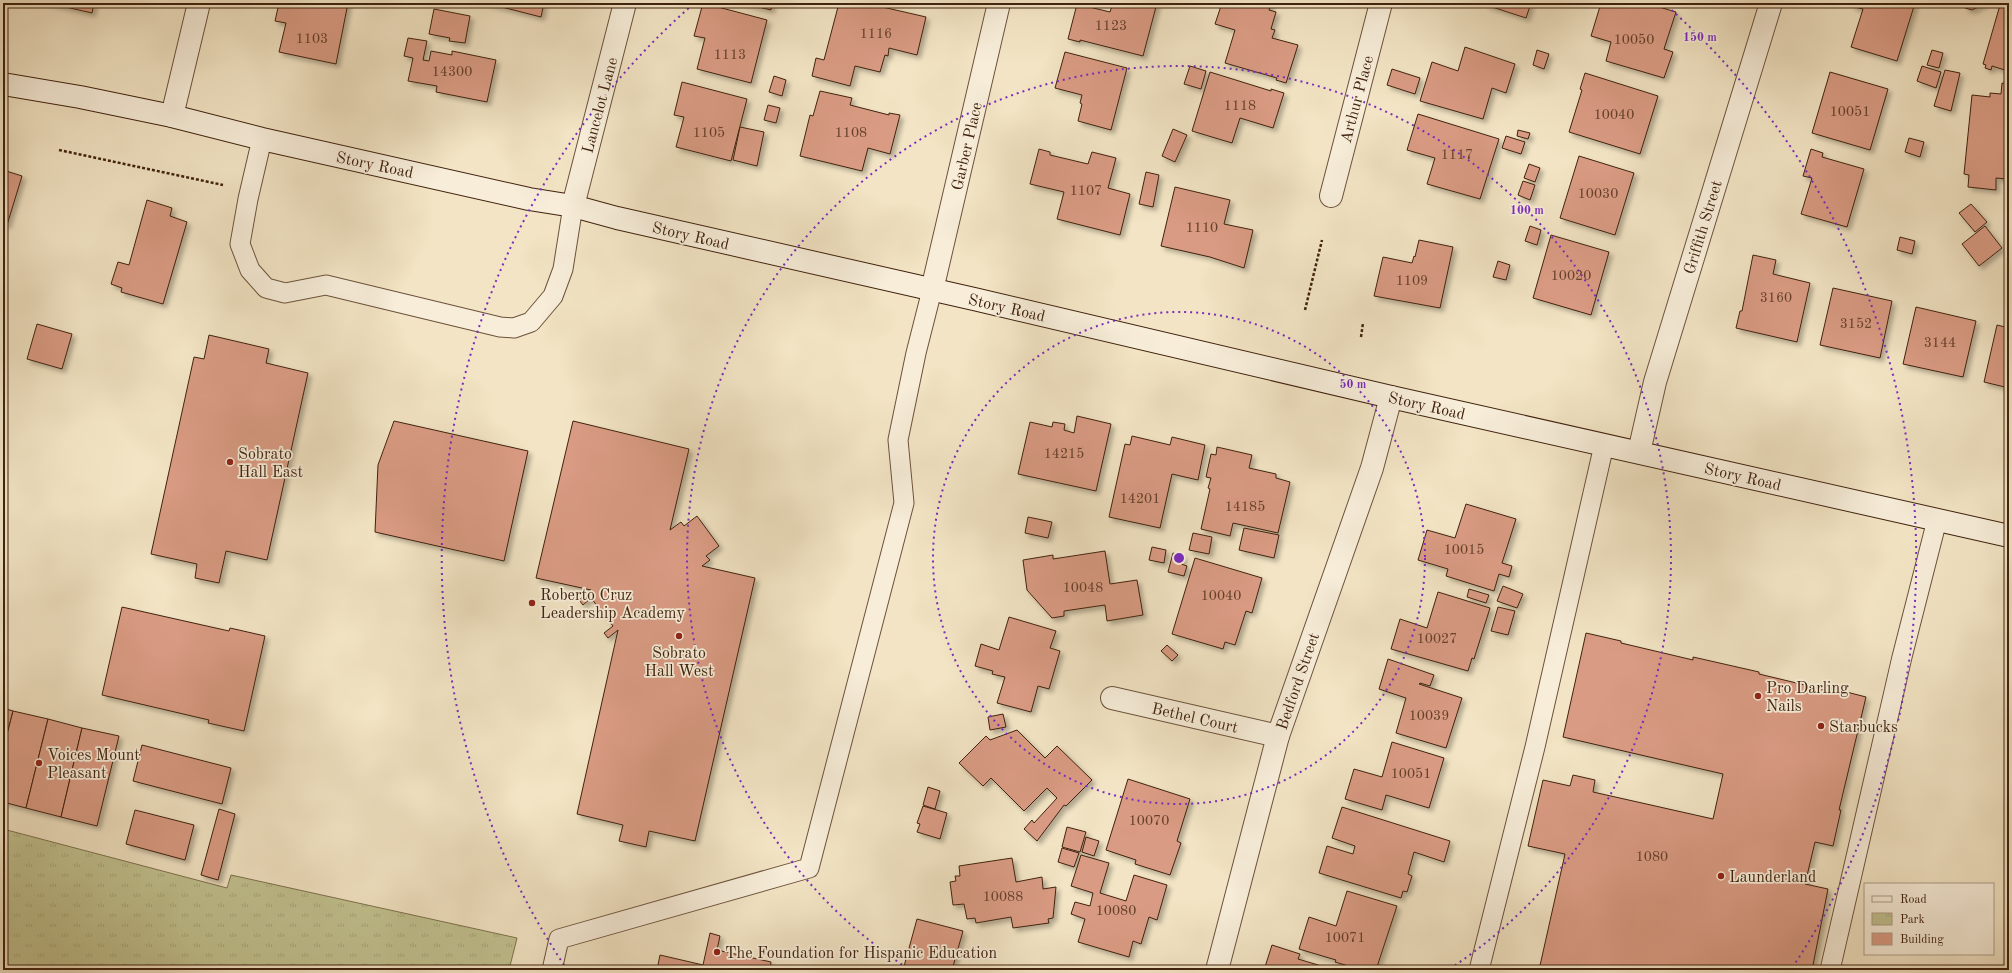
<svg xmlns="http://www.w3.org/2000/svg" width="2012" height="973" viewBox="0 0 2012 973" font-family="'Old Standard TT',serif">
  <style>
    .park { fill: url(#park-tufts); stroke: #80724f }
    .building { fill: #d99b83; stroke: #40220e; filter: url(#shadow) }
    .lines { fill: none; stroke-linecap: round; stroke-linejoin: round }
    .lane-casing { stroke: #6c523c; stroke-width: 21 }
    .street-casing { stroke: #6c523c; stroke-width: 24 }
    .secondary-casing { stroke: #40220e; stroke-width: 24 }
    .path { stroke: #40220e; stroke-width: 2.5; stroke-dasharray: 3 2; stroke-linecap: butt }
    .lane { stroke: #f7edd9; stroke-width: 19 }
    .street { stroke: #f7edd9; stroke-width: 22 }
    .secondary { stroke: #f7edd9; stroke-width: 22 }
    .ring { fill: none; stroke: #7b2cbf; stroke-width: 2; stroke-dasharray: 2 4 }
    .poi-dot { fill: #8f2418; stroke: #f7edd9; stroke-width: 1.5 }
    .labels { text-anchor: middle; stroke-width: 3.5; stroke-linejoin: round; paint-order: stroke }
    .number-label { font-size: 14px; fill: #66402b }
    .street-label { font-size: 16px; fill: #40220e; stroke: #f7edd9 }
    .poi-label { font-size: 16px; fill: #40220e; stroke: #f7edd9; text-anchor: start }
    .centre { fill: #7b2cbf; stroke: #f7edd9; stroke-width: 2 }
    .ring-label { font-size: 12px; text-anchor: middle; font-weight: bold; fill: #7b2cbf; stroke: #f7edd9; stroke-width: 3.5; stroke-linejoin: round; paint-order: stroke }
  </style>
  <defs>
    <pattern id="park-tufts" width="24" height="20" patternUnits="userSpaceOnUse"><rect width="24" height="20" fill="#c1c290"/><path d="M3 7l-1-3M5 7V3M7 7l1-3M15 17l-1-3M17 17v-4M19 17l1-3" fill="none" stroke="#a7a67b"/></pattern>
    <filter id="shadow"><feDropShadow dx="3.5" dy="3.5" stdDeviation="2" flood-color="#0004"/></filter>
  </defs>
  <rect width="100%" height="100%" fill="#f2e4c4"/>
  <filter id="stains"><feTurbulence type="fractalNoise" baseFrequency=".005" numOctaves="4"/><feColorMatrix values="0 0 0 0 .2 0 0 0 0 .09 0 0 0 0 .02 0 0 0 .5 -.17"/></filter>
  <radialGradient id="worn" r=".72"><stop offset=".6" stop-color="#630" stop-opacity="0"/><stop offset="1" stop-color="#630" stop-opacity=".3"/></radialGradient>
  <!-- park -->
  <polygon class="park" points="3,829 227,888 231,875 517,938 509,970 3,970"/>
  <!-- building -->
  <g class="building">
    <polygon points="48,3 94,3 92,13"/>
    <polygon points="279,3 348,3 336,64 279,52 286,23 275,21"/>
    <polygon points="486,3 544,3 541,17"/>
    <polygon points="703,3 767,20 751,83 697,69 705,38 694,36"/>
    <polygon points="742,3 772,3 771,10"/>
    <polygon points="839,3 865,3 926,17 917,55 889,48 888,56 885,55 880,72 855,66 850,86 812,76 816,58 824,60"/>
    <polygon points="1113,3 1157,3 1143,56 1080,40 1080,42 1068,39 1077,4 1110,12"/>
    <polygon points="1222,3 1271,3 1269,10 1276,12 1271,29 1275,30 1272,38 1298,45 1286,83 1276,80 1277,78 1225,63 1235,30 1215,24"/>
    <polygon points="1486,3 1531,3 1526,18 1486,5"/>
    <polygon points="1601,3 1646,3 1676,12 1664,49 1673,52 1664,78 1606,61 1611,42 1591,36"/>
    <polygon points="1852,3 1915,3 1897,61 1851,47 1863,9 1851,6"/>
    <polygon points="1966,3 1986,3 1972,10 1965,8"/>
    <polygon points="1993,3 2009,3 2009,83 2004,82 2008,71 1992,66 1991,70 1985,68 1986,65 1983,64 2000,5"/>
    <polygon points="434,9 470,16 465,43 449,41 450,38 429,34"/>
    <polygon points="408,38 427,41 423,60 429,61 431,51 452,55 452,51 496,60 487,102 436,92 437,86 408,81 413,58 404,56"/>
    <polygon points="1465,47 1515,64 1506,93 1492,88 1483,119 1420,101 1432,62 1458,71"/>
    <polygon points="1537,50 1549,54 1544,69 1533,65"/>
    <polygon points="1932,50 1943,53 1939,68 1927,65"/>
    <polygon points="1065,52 1127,68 1111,130 1078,121 1082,104 1080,103 1082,95 1055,88"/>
    <polygon points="1190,66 1206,71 1201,89 1184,84"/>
    <polygon points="1922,66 1941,72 1936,88 1917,81"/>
    <polygon points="1392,69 1420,78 1415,94 1387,85"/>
    <polygon points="1945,70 1960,73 1951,111 1934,106"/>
    <polygon points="1210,72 1271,91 1271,89 1284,93 1273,128 1240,118 1232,143 1192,131"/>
    <polygon points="1830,72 1888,89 1870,150 1812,133"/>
    <polygon points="1585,73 1658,96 1640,154 1569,132 1582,90 1580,89"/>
    <polygon points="774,76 786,80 782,96 769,92"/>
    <polygon points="682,82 747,99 731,161 676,147 684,117 674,115"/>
    <polygon points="2002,83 2009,85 2009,161 2007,179 1996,178 1996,190 1968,187 1969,175 1964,174 1972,95 1990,97 1990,93 2001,94"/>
    <polygon points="820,91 852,98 850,105 889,115 889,113 900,115 890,154 868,148 862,171 800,156 810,115 813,116"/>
    <polygon points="768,105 780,108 776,123 764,120"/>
    <polygon points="1418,114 1499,139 1480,199 1427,184 1435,158 1407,150"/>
    <polygon points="740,127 764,132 757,166 733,160"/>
    <polygon points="1173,129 1187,135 1175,162 1162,156"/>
    <polygon points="1518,130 1530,133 1528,139 1517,136"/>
    <polygon points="1506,136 1525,142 1521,154 1502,148"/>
    <polygon points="1909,138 1924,142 1920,157 1905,152"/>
    <polygon points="1039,149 1050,152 1050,155 1088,164 1092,152 1116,158 1108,188 1130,194 1120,235 1057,219 1064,192 1030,184"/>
    <polygon points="1811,149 1823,153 1822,157 1864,169 1847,227 1801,214 1812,178 1803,176"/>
    <polygon points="1579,156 1634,173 1615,235 1560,218"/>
    <polygon points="1529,164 1540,168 1535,182 1524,178"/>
    <polygon points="3,170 22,176 7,225 3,224"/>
    <polygon points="1146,172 1159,175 1153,207 1139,204"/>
    <polygon points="1523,181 1535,185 1530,200 1518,195"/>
    <polygon points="1175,187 1230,200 1224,224 1253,230 1244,268 1210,257 1161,246"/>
    <polygon points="147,200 172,208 170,216 187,222 163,304 121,292 122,288 111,284 118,262 129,265"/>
    <polygon points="1971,204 1987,222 1975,232 1959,213"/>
    <polygon points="1530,226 1541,230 1537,245 1525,241"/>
    <polygon points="1985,226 2002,248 1979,266 1962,244"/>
    <polygon points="1551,235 1609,252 1591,315 1533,298"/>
    <polygon points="1900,237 1915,241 1912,254 1897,250"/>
    <polygon points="1419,240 1453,247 1440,308 1374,296 1383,257 1412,263 1414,256 1415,257"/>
    <polygon points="1753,255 1776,260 1773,274 1810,283 1797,342 1736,328 1740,311 1742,311"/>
    <polygon points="1498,261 1510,265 1506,280 1493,277"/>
    <polygon points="1833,288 1892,301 1880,358 1820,345"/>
    <polygon points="1916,307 1976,321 1963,377 1903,364"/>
    <polygon points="37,324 72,334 62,369 27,359"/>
    <polygon points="1997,325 2009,328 2009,388 1984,382"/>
    <polygon points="209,335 269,349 266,363 308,373 267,560 226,551 219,583 195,578 197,564 151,554 194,357 204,359"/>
    <polygon points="1077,416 1111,424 1096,491 1018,474 1030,422 1052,427 1053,422 1065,424 1064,430 1074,433"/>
    <polygon points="394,421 528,451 504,561 375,532 378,465"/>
    <polygon points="573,421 689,449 670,530 681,522 684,526 697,516 719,546 706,556 710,560 702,566 755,578 695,841 649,831 646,847 619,841 623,825 577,814 618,630 608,638 604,633 613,626 591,598 583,605 579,600 591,590 536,578"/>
    <polygon points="1132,436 1170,445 1172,437 1205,445 1198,480 1172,474 1160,528 1109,517 1125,444 1130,445"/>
    <polygon points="1217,447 1252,455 1249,468 1276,474 1276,478 1290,482 1278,533 1233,523 1230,536 1201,529 1210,489 1208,488 1211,478 1206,477 1211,454 1216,455"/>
    <polygon points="1466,504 1516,519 1502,563 1512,566 1509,577 1499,574 1494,591 1446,576 1448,569 1418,560 1427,530 1455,538"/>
    <polygon points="1028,517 1052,522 1048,538 1025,533"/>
    <polygon points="1244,528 1279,535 1274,558 1239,550"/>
    <polygon points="1193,533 1212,537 1209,554 1189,550"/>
    <polygon points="1152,547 1166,550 1164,563 1149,560"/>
    <polygon points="1105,551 1110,584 1137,580 1143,615 1107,621 1105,605 1064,611 1064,616 1052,618 1027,590 1023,560 1053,555 1053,559"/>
    <polygon points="1173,553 1184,556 1181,564 1187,566 1184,576 1168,572"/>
    <polygon points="1195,558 1262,578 1252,613 1246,611 1235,645 1225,642 1223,649 1172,634"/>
    <polygon points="1503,586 1523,594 1517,608 1497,601"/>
    <polygon points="1469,589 1489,595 1486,603 1467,597"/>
    <polygon points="1438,592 1490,608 1474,659 1472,658 1468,671 1391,649 1400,619 1427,628"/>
    <polygon points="122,607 229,631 230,628 265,636 244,731 208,723 209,720 102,695"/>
    <polygon points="1498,607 1515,611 1508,635 1491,631"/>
    <polygon points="1009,617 1056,631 1050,648 1060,651 1049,689 1038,686 1031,712 997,703 1005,677 992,674 993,671 975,666 981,644 999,650"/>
    <polygon points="1586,633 1621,641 1621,643 1693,660 1693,657 1759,672 1759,674 1830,691 1831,688 1866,697 1839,810 1841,810 1833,846 1815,842 1805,884 1828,889 1812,970 1539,970 1565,854 1528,846 1543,780 1570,786 1573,775 1595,780 1593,792 1713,819 1723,774 1563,737"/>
    <polygon points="1167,645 1178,655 1172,661 1161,651"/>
    <polygon points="1388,659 1434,675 1430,686 1420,683 1419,684 1462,698 1446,748 1396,733 1406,698 1379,689"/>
    <polygon points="3,708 13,711 3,750"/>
    <polygon points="13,711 48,719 26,808 3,802 3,750"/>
    <polygon points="1003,714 1006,727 990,730 988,717"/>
    <polygon points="48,719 82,728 61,817 26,808"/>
    <polygon points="82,728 119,736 97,826 61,817"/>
    <polygon points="1017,730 1045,758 1057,746 1092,780 1066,806 1064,805 1037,841 1024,829 1032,820 1034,823 1057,798 1047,788 1024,811 991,778 983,786 959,763 986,736 990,740"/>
    <polygon points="1392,742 1444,758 1429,808 1386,795 1382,810 1345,799 1354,769 1382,777"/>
    <polygon points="142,745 231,768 222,804 133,781"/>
    <polygon points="1128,779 1190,799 1177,841 1181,843 1170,875 1135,864 1136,860 1106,850"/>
    <polygon points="928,787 940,791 935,809 923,805"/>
    <polygon points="923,806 947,813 940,839 917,832 920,824 917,823"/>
    <polygon points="1342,807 1450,841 1444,862 1414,852 1408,874 1412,876 1407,892 1403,891 1401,898 1319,873 1327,846 1353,854 1355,846 1332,838"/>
    <polygon points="219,809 235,814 218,880 201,875"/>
    <polygon points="135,810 194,825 185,860 126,844"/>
    <polygon points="1067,827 1086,832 1080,852 1062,847"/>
    <polygon points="1086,837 1099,841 1094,856 1082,852"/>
    <polygon points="1062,848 1079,853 1074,867 1058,862"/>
    <polygon points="1081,855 1109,863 1100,893 1126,901 1134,875 1167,885 1157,920 1149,917 1141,944 1133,941 1129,957 1078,942 1085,919 1071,914 1075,902 1090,906 1093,893 1071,886"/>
    <polygon points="1012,858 1016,882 1042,877 1043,889 1056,887 1053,918 1048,919 1049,923 1013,928 1011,917 976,923 975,918 967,919 964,904 953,905 950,882 956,881 955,876 960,876 959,866"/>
    <polygon points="1347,891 1397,906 1376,970 1362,970 1335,962 1336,960 1299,949 1309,917 1336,926"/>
    <polygon points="917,919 963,931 952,970 903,970"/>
    <polygon points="710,933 720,936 717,950 771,962 770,970 657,970 660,955 703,965"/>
    <polygon points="1272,945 1300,954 1298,959 1335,970 1264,970"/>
  </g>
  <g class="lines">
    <!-- lane casing -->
    <g class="lane-casing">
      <g id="lane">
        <polyline points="262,139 248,199 240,244 250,270 266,288 285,293 326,285 500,327 514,328 531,322 553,296 563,269 573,206"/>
        <polyline points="552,970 559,939 809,868 904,503 898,440 916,353 932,290"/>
        <polyline points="1479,970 1535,747 1604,445"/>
        <polyline points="1830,970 1902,657 1937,520"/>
      </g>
    </g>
    <!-- street casing -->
    <g class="street-casing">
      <g id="street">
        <polyline points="172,116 199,3"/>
        <polyline points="1331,196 1381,3"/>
        <polyline points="573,206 625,3"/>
        <polyline points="932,290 999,3"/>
        <polyline points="1639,452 1655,382 1771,3"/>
        <polyline points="1112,698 1278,736"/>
        <polyline points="1217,970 1278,736 1372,468 1391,397"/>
      </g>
    </g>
    <!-- secondary casing -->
    <g class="secondary-casing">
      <polyline id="secondary" points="3,84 80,97 172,116 262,139 529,199 573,206 617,218 974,299 1391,397 2009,536"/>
    </g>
    <!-- path -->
    <g class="path">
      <polyline points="59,150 223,185"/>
      <polyline points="1305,310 1322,240"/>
      <polyline points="1361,337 1363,323"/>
    </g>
    <!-- lane -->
    <use href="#lane" class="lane"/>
    <!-- street -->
    <use href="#street" class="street"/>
    <!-- secondary -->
    <use href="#secondary" class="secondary"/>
  </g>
  <!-- distance rings -->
  <g class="ring">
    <circle cx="1179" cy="558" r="246"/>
    <path d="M907 968A492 492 0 1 1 1451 968"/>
    <path d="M564 965A737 737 0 0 1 691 6M1667 6A737 737 0 0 1 1794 965"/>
  </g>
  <!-- markers -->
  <g class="poi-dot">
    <circle cx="230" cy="462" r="4"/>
    <circle cx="532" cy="603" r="4"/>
    <circle cx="679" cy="636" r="4"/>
    <circle cx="1758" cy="696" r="4"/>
    <circle cx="1821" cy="726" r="4"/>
    <circle cx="39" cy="763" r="4"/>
    <circle cx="1721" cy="876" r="4"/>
    <circle cx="717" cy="952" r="4"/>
  </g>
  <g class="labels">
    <!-- number labels -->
    <g class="number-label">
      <text x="1111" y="30">1123</text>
      <text x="876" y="38">1116</text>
      <text x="312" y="43">1103</text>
      <text x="1634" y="44">10050</text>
      <text x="730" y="59">1113</text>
      <text x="452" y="76">14300</text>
      <text x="1240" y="110">1118</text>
      <text x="1850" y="116">10051</text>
      <text x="1614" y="119">10040</text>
      <text x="709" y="137">1105</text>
      <text x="851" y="137">1108</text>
      <text x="1457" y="159">1117</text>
      <text x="1086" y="195">1107</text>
      <text x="1598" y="198">10030</text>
      <text x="1202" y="232">1110</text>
      <text x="1571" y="280">10020</text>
      <text x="1412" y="285">1109</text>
      <text x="1776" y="302">3160</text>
      <text x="1856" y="328">3152</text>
      <text x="1940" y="347">3144</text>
      <text x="1064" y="458">14215</text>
      <text x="1140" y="503">14201</text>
      <text x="1245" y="511">14185</text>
      <text x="1464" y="554">10015</text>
      <text x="1083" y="592">10048</text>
      <text x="1221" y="600">10040</text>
      <text x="1437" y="643">10027</text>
      <text x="1429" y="720">10039</text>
      <text x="1411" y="778">10051</text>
      <text x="1149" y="825">10070</text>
      <text x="1652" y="861">1080</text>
      <text x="1003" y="901">10088</text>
      <text x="1116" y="915">10080</text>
      <text x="1345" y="942">10071</text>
    </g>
    <!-- street labels -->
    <g class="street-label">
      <text transform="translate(1356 99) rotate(-75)" y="6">Arthur Place</text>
      <text transform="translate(599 105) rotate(-75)" y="6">Lancelot Lane</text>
      <text transform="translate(966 146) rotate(-77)" y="6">Garber Place</text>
      <text transform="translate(375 164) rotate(12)" y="6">Story Road</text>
      <text transform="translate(1702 227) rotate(-73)" y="6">Griffith Street</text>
      <text transform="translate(691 235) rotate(13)" y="6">Story Road</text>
      <text transform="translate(1007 307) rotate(13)" y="6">Story Road</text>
      <text transform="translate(1427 405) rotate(13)" y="6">Story Road</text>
      <text transform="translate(1743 476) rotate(13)" y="6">Story Road</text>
      <text transform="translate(1297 681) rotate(-71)" y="6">Bedford Street</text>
      <text transform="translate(1195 717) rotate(13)" y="6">Bethel Court</text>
    </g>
    <!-- poi labels -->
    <g class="poi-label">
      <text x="238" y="459">Sobrato<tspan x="238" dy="18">Hall East</tspan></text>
      <text x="540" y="600">Roberto Cruz<tspan x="540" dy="18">Leadership Academy</tspan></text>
      <text x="679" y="658" text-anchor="middle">Sobrato<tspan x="679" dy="18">Hall West</tspan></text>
      <text x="1766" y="693">Pro Darling<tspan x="1766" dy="18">Nails</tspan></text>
      <text x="1829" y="732">Starbucks</text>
      <text x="47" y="760">Voices Mount<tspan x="47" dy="18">Pleasant</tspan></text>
      <text x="1729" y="882">Launderland</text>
      <text x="725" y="958">The Foundation for Hispanic Education</text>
    </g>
  </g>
  <circle cx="1179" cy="558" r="6" class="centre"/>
  <g class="ring-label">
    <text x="1700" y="41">150 m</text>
    <text x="1527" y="214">100 m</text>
    <text x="1353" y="388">50 m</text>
  </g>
  <!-- margin -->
  <rect width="2012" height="973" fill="none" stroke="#f2e4c4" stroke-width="16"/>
  <rect x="4" y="4" width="2004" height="965" fill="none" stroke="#40220e" stroke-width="2"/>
  <rect x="8" y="8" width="1996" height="957" fill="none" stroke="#40220e"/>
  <!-- legend -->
  <rect x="1864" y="883" width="130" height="72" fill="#f7edd9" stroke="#ae9c88"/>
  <rect x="1872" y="896" width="20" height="6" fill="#f7edd9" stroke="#ae9c88"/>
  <text x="1900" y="903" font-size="12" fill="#40220e">Road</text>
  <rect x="1872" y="913" width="20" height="12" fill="url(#park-tufts)" stroke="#ae9c88"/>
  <text x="1900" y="923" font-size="12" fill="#40220e">Park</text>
  <rect x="1872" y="933" width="20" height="12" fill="#d99b83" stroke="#ae9c88"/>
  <text x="1900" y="943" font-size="12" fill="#40220e">Building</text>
  <rect width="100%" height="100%" filter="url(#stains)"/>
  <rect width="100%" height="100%" fill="url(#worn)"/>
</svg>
